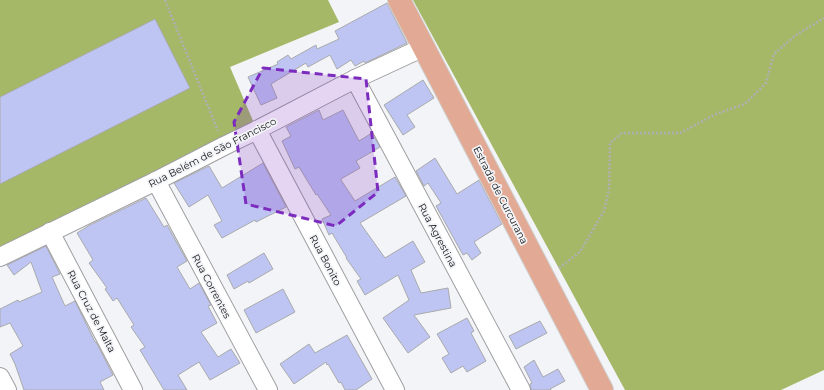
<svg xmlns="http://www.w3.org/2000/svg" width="824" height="390" viewBox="0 0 824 390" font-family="Montserrat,sans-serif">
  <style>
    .forest { fill: #a5b867 }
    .building { fill: #bec5f3; stroke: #a9aaac }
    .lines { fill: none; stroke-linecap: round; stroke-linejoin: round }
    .minor-casing { stroke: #9f9fa2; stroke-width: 20 }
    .major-casing { stroke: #d0d0d0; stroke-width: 24 }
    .path { stroke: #b0b0b3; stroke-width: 2.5; stroke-dasharray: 2 2; stroke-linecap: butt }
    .minor { stroke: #fff; stroke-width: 18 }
    .major { stroke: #e2aa94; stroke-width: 22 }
    .marked { fill: #7b2cbf; fill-opacity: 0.2; stroke: #7b2cbf; stroke-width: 3; stroke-dasharray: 8 5; stroke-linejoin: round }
    .labels { text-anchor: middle; stroke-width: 3.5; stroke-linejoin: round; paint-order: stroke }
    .street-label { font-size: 10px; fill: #131314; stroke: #f3f4f7 }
  </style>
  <rect width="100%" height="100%" fill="#f3f4f7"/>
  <!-- forest -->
  <g class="forest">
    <polygon points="0,0 328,0 339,22 230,67 257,130 0,249"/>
    <polygon points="413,0 824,0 824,370 781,390 625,390"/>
  </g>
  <!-- building -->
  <g class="building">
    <polygon points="387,3 407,43 365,63 364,61 355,66 351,60 337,69 330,55 308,67 306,63 271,84 277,98 261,105 248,77 278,64 277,62 288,55 291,59 316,45 317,49 339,39 335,31"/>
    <polygon points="155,19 190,88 0,184 0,97"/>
    <polygon points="423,80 434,98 407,115 415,127 403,135 384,105"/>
    <polygon points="319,110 323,120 343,110 359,141 372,133 380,147 356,161 360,168 341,179 341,180 355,201 395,177 406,196 360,223 385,258 413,241 425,262 411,270 421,293 448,288 451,308 414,315 430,337 408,353 383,318 409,300 398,275 365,295 357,281 361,279 346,258 347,258 332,233 329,235 322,219 331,215 317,194 316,195 299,167 295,169 282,141 291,136 286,127"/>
    <polygon points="435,158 457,194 479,180 502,224 474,242 481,253 472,260 467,253 463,255 436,206 441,203 428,183 424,186 416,171"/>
    <polygon points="263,163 286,207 256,222 255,220 222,238 214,225 222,221 208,195 189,207 174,183 209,166 222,188"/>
    <polygon points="146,198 164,227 167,225 187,261 177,267 190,289 199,283 211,305 208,306 217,323 201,332 218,357 231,349 240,363 210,380 199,362 178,375 187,390 164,390 140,350 145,347 131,327 134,325 117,298 113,301 105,289 107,288 89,263 93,260 77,233 90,225"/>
    <polygon points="46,246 60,274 52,277 65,306 75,301 95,342 96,342 113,375 100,382 104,390 24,390 15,364 10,354 23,346 10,323 0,327 0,309 18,300 19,302 42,292 31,262 14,275 7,265"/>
    <polygon points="264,253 273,269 249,283 248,281 234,289 227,275"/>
    <polygon points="283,289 295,312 256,333 244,310"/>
    <polygon points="467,318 474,331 471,333 486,361 467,372 463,366 451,373 442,358 449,354 437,334"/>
    <polygon points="540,321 547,333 516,349 509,336"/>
    <polygon points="347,335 372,379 356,390 345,390 341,382 339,383 328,364 327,365 326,362 294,384 280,364 309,344 315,353"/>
    <polygon points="534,360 543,377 558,369 565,381 550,389 551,390 531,390 530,384 532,383 524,367"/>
  </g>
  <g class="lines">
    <!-- minor casing -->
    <g class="minor-casing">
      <g id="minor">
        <polyline points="355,79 521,390"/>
        <polyline points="257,130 395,390"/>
        <polyline points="156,181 268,390"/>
        <polyline points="50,232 133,390"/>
        <polyline points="0,257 156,181 224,146 257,130 355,79 424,47"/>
        <polyline points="0,377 7,390"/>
      </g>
    </g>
    <!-- major casing -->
    <g class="major-casing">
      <polyline id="major" points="399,0 602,390"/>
    </g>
    <!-- path -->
    <g class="path">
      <polyline points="165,0 218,131"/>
      <polyline points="559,268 580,252 604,211 609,190 610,143 622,133 680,133 716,114 745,104 766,83 774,54 796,35 824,18"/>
    </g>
    <!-- minor -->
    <use href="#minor" class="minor"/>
    <!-- major -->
    <use href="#major" class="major"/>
  </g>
  <!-- marked area -->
  <path class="marked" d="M 263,68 L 366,79 L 378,192 L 336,226 L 246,204 L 234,122 Z"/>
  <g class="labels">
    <!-- street labels -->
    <g class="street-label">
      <text transform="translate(212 152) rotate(-27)" y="4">Rua Belém de São Francisco</text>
      <text transform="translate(501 195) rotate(63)" y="4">Estrada de Curcurana</text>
      <text transform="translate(438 235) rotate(62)" y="4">Rua Agrestina</text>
      <text transform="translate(326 260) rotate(62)" y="4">Rua Bonito</text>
      <text transform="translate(212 286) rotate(62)" y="4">Rua Correntes</text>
      <text transform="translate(92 311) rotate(62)" y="4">Rua Cruz de Malta</text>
    </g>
  </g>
</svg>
